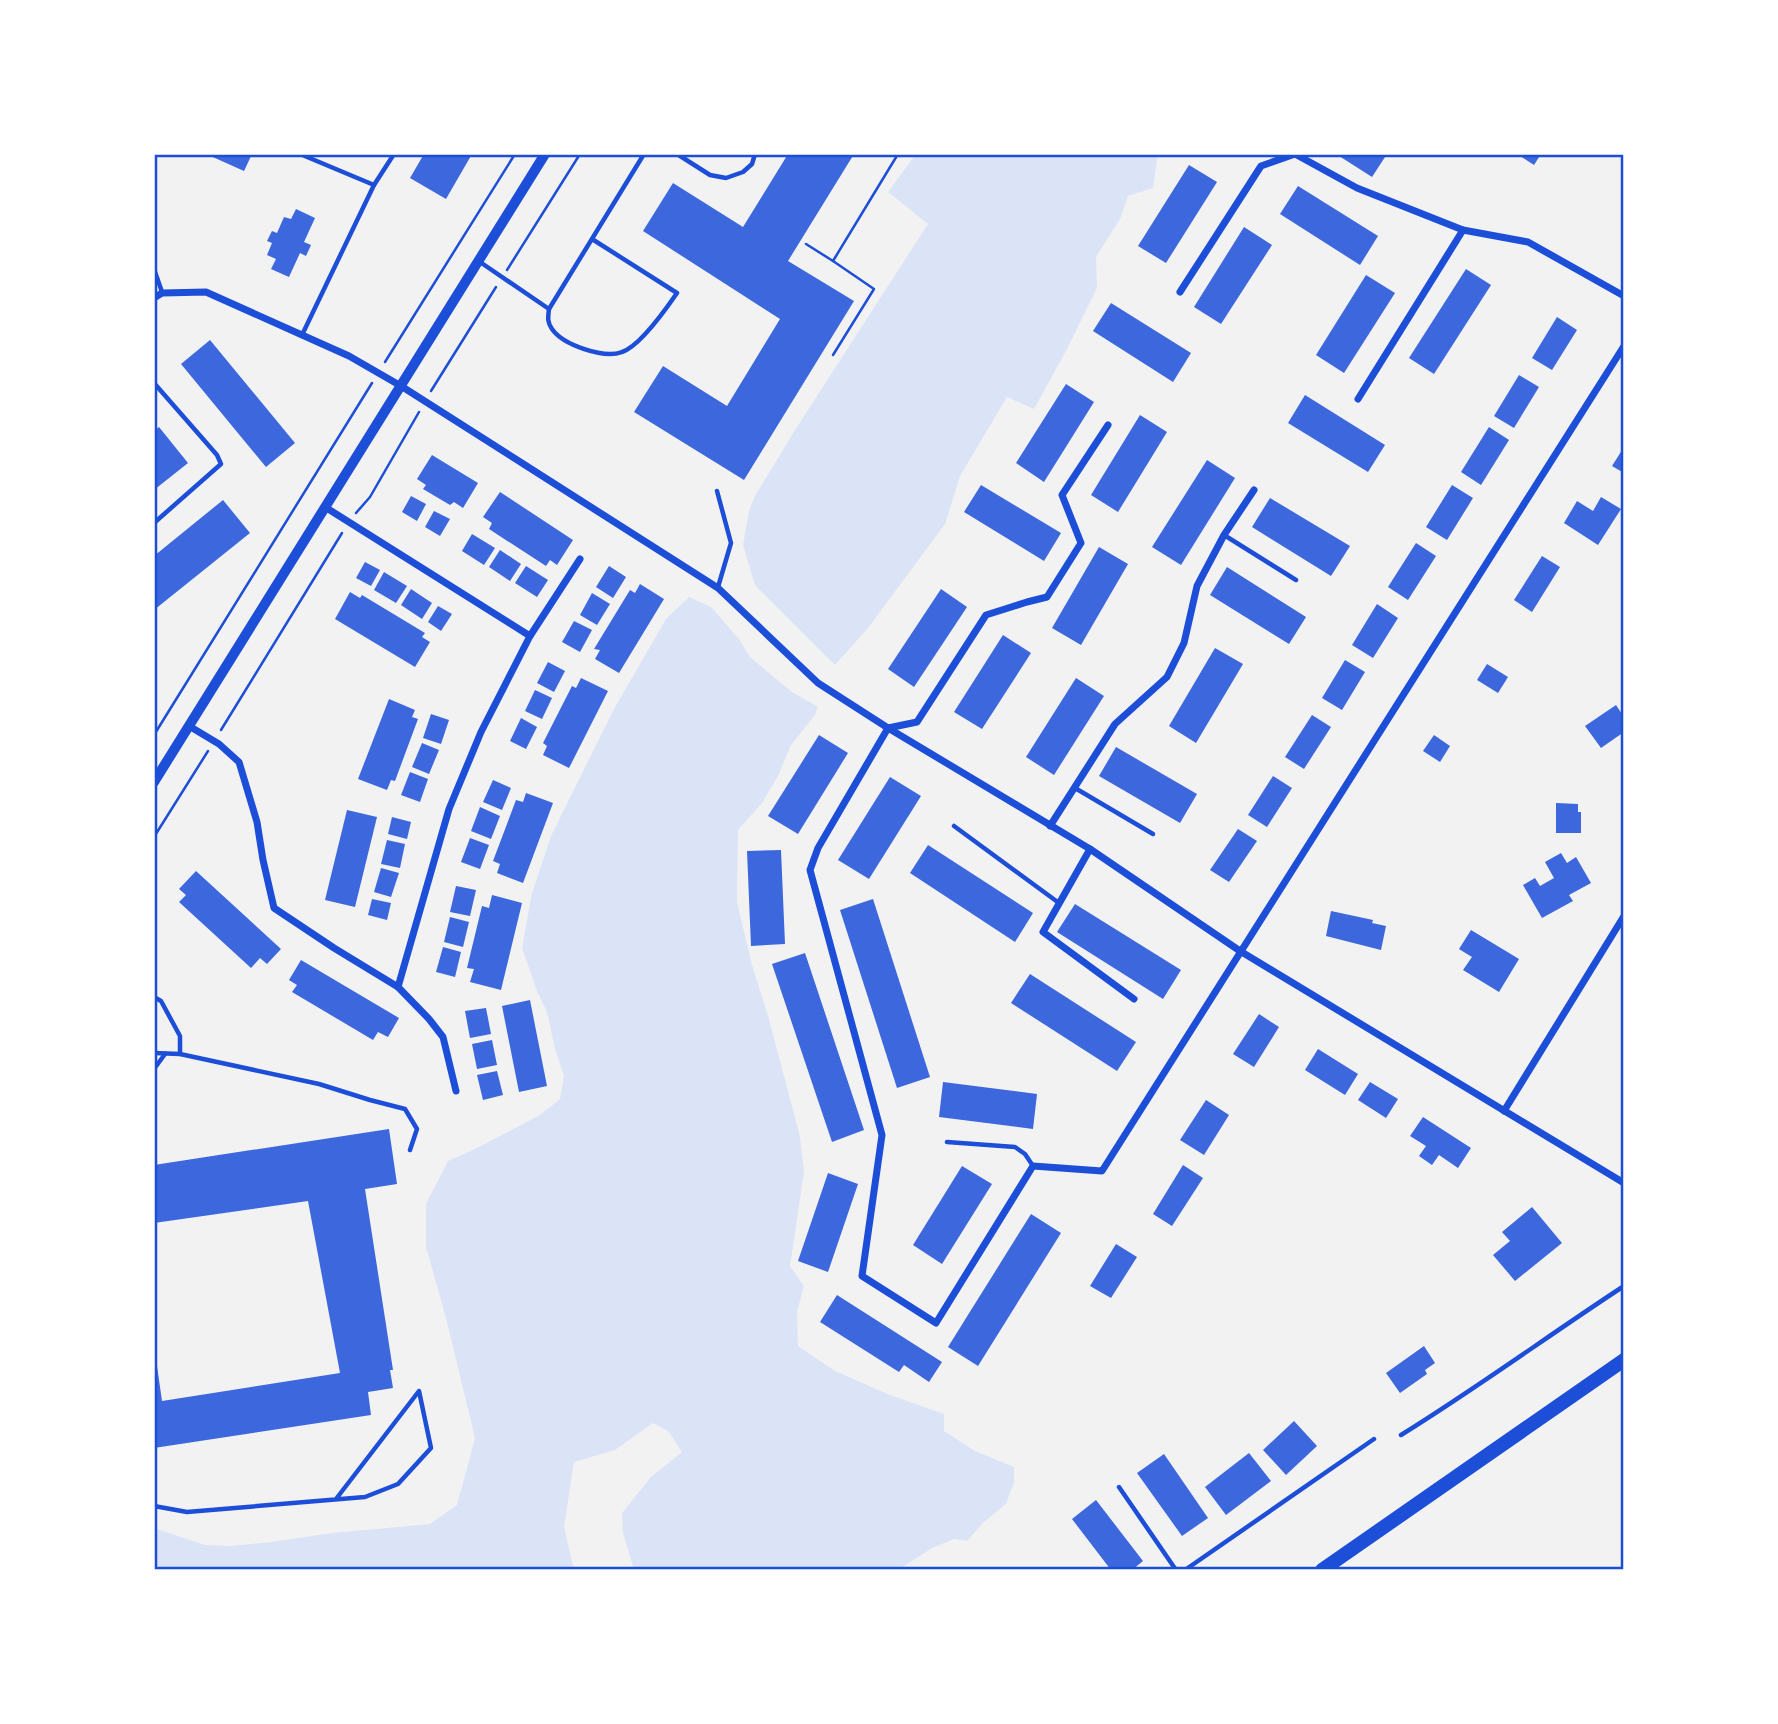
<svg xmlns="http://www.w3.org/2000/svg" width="1778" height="1724" viewBox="0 0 1778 1724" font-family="'PT Serif',serif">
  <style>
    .green { fill: #dbe4f7 }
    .building { fill: #3d67dc }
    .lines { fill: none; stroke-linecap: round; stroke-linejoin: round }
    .path { stroke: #1d4ed8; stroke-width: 2.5 }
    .service { stroke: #1d4ed8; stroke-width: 4.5 }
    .minor { stroke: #1d4ed8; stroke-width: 7 }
    .tertiary { stroke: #1d4ed8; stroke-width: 10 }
    .trunk { stroke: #1d4ed8; stroke-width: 14 }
    .neatline { fill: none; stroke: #1d4ed8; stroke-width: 2.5 }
  </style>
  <rect width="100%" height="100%" fill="#f2f2f2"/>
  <!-- green -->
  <g class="green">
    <polygon points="916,154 1158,154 1153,188 1128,196 1120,219 1096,257 1097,288 1066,351 1034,409 1007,397 960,476 945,524 868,628 835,665 755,585 743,545 749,511 755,496 795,430 928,224 888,192"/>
    <polygon points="689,597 711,607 739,639 750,657 792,692 818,707 815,715 791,745 778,776 762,803 738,830 737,902 752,965 769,1019 800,1137 804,1172 790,1266 804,1286 797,1312 798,1346 835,1371 890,1395 944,1414 944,1431 975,1451 1014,1467 1014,1482 1006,1504 984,1522 967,1541 954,1539 932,1548 898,1570 634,1570 623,1533 622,1513 651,1477 682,1452 669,1432 653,1423 615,1450 574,1462 564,1527 574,1570 159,1570 154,1567 154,1528 205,1545 231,1546 271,1542 332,1533 430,1524 457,1505 475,1438 446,1318 426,1247 426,1204 448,1161 475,1149 540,1115 560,1099 564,1076 555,1049 547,1012 537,991 522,948 532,893 551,836 614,709 666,619"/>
  </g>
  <!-- building -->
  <g class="building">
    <polygon points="206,154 252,154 244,171"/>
    <polygon points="424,154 472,154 446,199 410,178"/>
    <polygon points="788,154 854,154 788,261 854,301 744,480 634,412 663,366 727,406 780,319 643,231 673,183 743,227"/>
    <polygon points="1336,154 1387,154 1372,177"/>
    <polygon points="1517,154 1541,154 1534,165"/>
    <polygon points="1189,165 1217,182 1166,263 1138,246"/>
    <polygon points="1298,186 1378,236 1360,265 1280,214"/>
    <polygon points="296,209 315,218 304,242 311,245 306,256 300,253 289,277 271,269 276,259 267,255 272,243 267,241 272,231 277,233 284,217 291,219"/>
    <polygon points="1244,227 1272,245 1221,324 1194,307"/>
    <polygon points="1466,269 1491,285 1434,374 1409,358"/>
    <polygon points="1366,275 1395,293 1344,373 1316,355"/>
    <polygon points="1111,303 1191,353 1173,382 1093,331"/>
    <polygon points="1557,317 1577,330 1552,370 1532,358"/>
    <polygon points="210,340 295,443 266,467 181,364"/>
    <polygon points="1519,375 1539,387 1514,428 1494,416"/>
    <polygon points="1066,384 1094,402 1044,482 1016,463"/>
    <polygon points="1305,395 1385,445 1368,472 1288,423"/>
    <polygon points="1140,415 1167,432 1118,512 1091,495"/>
    <polygon points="159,427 188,463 154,490 154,431"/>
    <polygon points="1489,427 1509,440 1481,485 1461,472"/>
    <polygon points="1624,447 1624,473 1612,466"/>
    <polygon points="432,455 478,483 463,508 454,502 450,505 423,489 426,485 417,479"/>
    <polygon points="1207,460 1235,478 1181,565 1152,547"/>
    <polygon points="981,485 1061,533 1044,561 964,512"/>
    <polygon points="1452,485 1473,498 1447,540 1426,527"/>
    <polygon points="500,492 573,540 557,565 550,560 546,566 489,529 492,523 483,517"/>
    <polygon points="411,496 426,504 417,521 402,512"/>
    <polygon points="1601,497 1621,509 1598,545 1564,523 1577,501 1593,511"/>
    <polygon points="1270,498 1350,546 1331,576 1252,527"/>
    <polygon points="223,500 250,533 154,610 154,556"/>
    <polygon points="434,511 450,519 440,536 425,527"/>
    <polygon points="472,534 495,548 484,565 462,551"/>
    <polygon points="1416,543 1436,556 1408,600 1388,587"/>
    <polygon points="1099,547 1128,564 1081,645 1052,628"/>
    <polygon points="500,550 521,564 510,581 489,567"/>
    <polygon points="1542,556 1560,567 1532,612 1514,600"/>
    <polygon points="365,562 380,570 371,586 356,578"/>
    <polygon points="526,566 548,580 537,597 515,583"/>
    <polygon points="609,566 626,577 613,598 596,587"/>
    <polygon points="1227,567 1306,617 1289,644 1210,595"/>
    <polygon points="384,572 407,586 396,603 374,590"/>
    <polygon points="640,584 664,599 619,673 595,659 600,650 594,649 630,590 635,593"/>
    <polygon points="411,589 432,603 422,619 401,605"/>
    <polygon points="941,589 967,607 914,687 888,669"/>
    <polygon points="350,592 360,598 362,595 425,633 422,637 430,642 415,667 335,619"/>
    <polygon points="592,593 610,604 597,625 580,615"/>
    <polygon points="1377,604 1398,618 1373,658 1352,645"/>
    <polygon points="438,606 452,614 441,631 428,622"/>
    <polygon points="574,621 592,630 580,652 562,642"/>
    <polygon points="1003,635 1031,653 982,729 954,712"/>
    <polygon points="1215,648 1243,664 1196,743 1169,726"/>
    <polygon points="1345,660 1365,672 1342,710 1322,698"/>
    <polygon points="548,662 565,671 554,692 537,683"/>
    <polygon points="1487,664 1508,677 1498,693 1477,680"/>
    <polygon points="581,678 608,691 569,768 543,755 547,746 543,743 572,686 576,688"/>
    <polygon points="1076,678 1104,696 1054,775 1026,757"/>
    <polygon points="535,690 552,698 542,719 525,711"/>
    <polygon points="389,699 415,710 412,717 418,719 395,781 391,780 387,790 358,779"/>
    <polygon points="1616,705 1624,717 1624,732 1601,748 1585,726"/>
    <polygon points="431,714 449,720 441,744 423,738"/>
    <polygon points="1312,715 1331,727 1304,769 1285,757"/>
    <polygon points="521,718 537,727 526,749 510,741"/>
    <polygon points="819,735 848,753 798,834 768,816"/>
    <polygon points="1434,735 1450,746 1440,762 1423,751"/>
    <polygon points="422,743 439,750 429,774 412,767"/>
    <polygon points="1116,747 1197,794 1180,823 1099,776"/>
    <polygon points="410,772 428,779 420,802 401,795"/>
    <polygon points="1273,776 1292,788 1267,827 1248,815"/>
    <polygon points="890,777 921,796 869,879 838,860"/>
    <polygon points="493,780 511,788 502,810 483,802"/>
    <polygon points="526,793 553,803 523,883 497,873 500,864 493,861 516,800 523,802"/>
    <polygon points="1556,803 1578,804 1578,812 1581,812 1581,833 1556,833"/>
    <polygon points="480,807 500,816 491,839 471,831"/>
    <polygon points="347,810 377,817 355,907 325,900"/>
    <polygon points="392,817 411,822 407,839 388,834"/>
    <polygon points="1238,829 1257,841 1229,882 1210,870"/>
    <polygon points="470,838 489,845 480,869 461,862"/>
    <polygon points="387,840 405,844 400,868 381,864"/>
    <polygon points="928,845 1033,913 1015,942 910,873"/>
    <polygon points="781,850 785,944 751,946 747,851"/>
    <polygon points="1561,853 1567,863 1576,857 1591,883 1569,895 1573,901 1542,918 1523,885 1535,878 1540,886 1554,878 1545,862"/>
    <polygon points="381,868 399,873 391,897 374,892"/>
    <polygon points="196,871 281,949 267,964 260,958 251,968 179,902 186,895 179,889"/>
    <polygon points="456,886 476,890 470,916 450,912"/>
    <polygon points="492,895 522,903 501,990 470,982 474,969 467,968 482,906 489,908"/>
    <polygon points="372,899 391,903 387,920 368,915"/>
    <polygon points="873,899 930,1077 897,1088 840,910"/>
    <polygon points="1075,904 1181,970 1163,999 1057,932"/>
    <polygon points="1331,911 1373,920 1372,923 1386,926 1381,950 1326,936"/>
    <polygon points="450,917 469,922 463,947 444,942"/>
    <polygon points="1471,930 1519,959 1499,992 1463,970 1472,957 1459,949"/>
    <polygon points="443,947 461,952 455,977 436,972"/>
    <polygon points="805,953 864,1130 832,1142 772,964"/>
    <polygon points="301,960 399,1018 388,1037 378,1032 373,1040 292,992 297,985 289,980"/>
    <polygon points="1030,974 1136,1042 1117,1071 1011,1003"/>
    <polygon points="530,1000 547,1086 519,1092 502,1006"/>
    <polygon points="486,1008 491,1034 470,1038 465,1011"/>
    <polygon points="1259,1014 1279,1027 1254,1067 1233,1054"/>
    <polygon points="492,1040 497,1065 477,1069 472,1044"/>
    <polygon points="1318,1049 1358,1074 1345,1095 1305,1070"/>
    <polygon points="497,1071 503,1095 483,1100 477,1075"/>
    <polygon points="943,1082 1037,1094 1033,1129 939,1117"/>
    <polygon points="1370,1082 1398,1099 1386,1118 1358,1100"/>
    <polygon points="1206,1100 1229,1115 1204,1155 1180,1140"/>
    <polygon points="1423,1117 1471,1148 1458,1168 1439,1155 1432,1165 1419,1156 1426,1146 1410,1136"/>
    <polygon points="389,1129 397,1184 365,1189 393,1370 390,1370 393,1388 368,1392 371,1415 154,1448 154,1359 156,1359 162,1401 340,1373 308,1201 154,1223 154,1165"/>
    <polygon points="1183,1165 1203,1178 1172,1226 1153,1214"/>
    <polygon points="962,1166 992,1184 942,1264 913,1245"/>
    <polygon points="828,1173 858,1184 828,1272 798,1261"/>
    <polygon points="1532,1207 1562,1243 1515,1281 1493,1255 1510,1241 1502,1232"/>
    <polygon points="1031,1214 1061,1233 978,1366 948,1347"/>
    <polygon points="1116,1244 1137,1257 1111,1298 1090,1286"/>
    <polygon points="837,1295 942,1362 929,1382 904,1365 899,1372 820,1322"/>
    <polygon points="1424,1346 1435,1363 1425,1370 1427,1374 1400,1393 1386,1373"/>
    <polygon points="1294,1421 1317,1446 1286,1475 1263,1450"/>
    <polygon points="1249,1453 1271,1481 1226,1515 1205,1487"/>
    <polygon points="1164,1454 1208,1518 1182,1536 1137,1473"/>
    <polygon points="1096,1500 1143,1561 1132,1570 1111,1570 1072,1519"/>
  </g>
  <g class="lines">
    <!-- path -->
    <g class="path">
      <polyline points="806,244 833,261 898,154"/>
      <polyline points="833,261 874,289 833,355"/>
      <polyline points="507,270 580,154"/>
      <polyline points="385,362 515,154"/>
      <polyline points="431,391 496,287"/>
      <polyline points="356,513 370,497 419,412"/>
      <polyline points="221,730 342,533"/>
      <polyline points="154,735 372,383"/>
      <polyline points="154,837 208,751"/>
    </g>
    <!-- service -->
    <g class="service">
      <polyline points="300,154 374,185"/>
      <polyline points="677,154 710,175 726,178 743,172 752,164 755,154"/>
      <path d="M 592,239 L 677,293 C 666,309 640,346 622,352 C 604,359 563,345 552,329 C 547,322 548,317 549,309 L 644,154"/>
      <polyline points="480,262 549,309"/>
      <polyline points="154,269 162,292"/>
      <polyline points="302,335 374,185 394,154"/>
      <polyline points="154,383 217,455 221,464 154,523"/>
      <polyline points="717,491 731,543 718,587"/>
      <polyline points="1224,535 1296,580"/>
      <polyline points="1075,788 1153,834"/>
      <polyline points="954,826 1059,903"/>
      <polyline points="154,997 161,1001 180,1036 180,1054"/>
      <polyline points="154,1053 180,1054 319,1084 370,1100 405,1109 417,1129 410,1150"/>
      <polyline points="154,1069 165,1054"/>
      <polyline points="947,1142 1015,1147 1025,1154 1033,1166"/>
      <path d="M 1401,1435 C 1477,1388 1549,1335 1624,1286"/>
      <polyline points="1119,1487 1176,1570"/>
      <polyline points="154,1506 187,1512 365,1497 398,1484 431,1448 419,1391 336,1499"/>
      <polyline points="1185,1570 1374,1439"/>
    </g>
    <!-- minor -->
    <g class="minor">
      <polyline points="1180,292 1261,166 1295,154 1357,188 1463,230 1528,242 1624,296"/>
      <polyline points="154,298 162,293 206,292 349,356 401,386 718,588 818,683 888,728 1090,849 1240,951 1624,1183"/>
      <polyline points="1358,399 1463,230"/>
      <polyline points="1108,425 1062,495 1081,543 1047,597 1027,602 986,615 917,722 888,728 818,848 810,870 882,1135 862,1276 936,1323 1033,1166 1102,1171 1624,346"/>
      <polyline points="325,507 530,636"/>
      <polyline points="189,726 219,744 239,762 257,822 263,860 274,908 334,948 398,987 429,1019 443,1037 456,1091"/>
      <polyline points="1050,826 1115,724 1167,677 1184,643 1197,586 1224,535 1254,490"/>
      <polyline points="1090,849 1043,932 1134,999"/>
      <polyline points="398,987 449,809 481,732 530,636 580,559"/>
      <polyline points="1504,1111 1624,916"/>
    </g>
    <!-- tertiary -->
    <polyline class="tertiary" points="154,782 545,154"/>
    <!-- trunk -->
    <polyline class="trunk" points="1322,1570 1624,1360"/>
  </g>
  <!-- border -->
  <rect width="1778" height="1724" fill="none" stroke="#ffffff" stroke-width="312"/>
  <rect x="156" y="156" width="1466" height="1412" class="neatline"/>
</svg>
